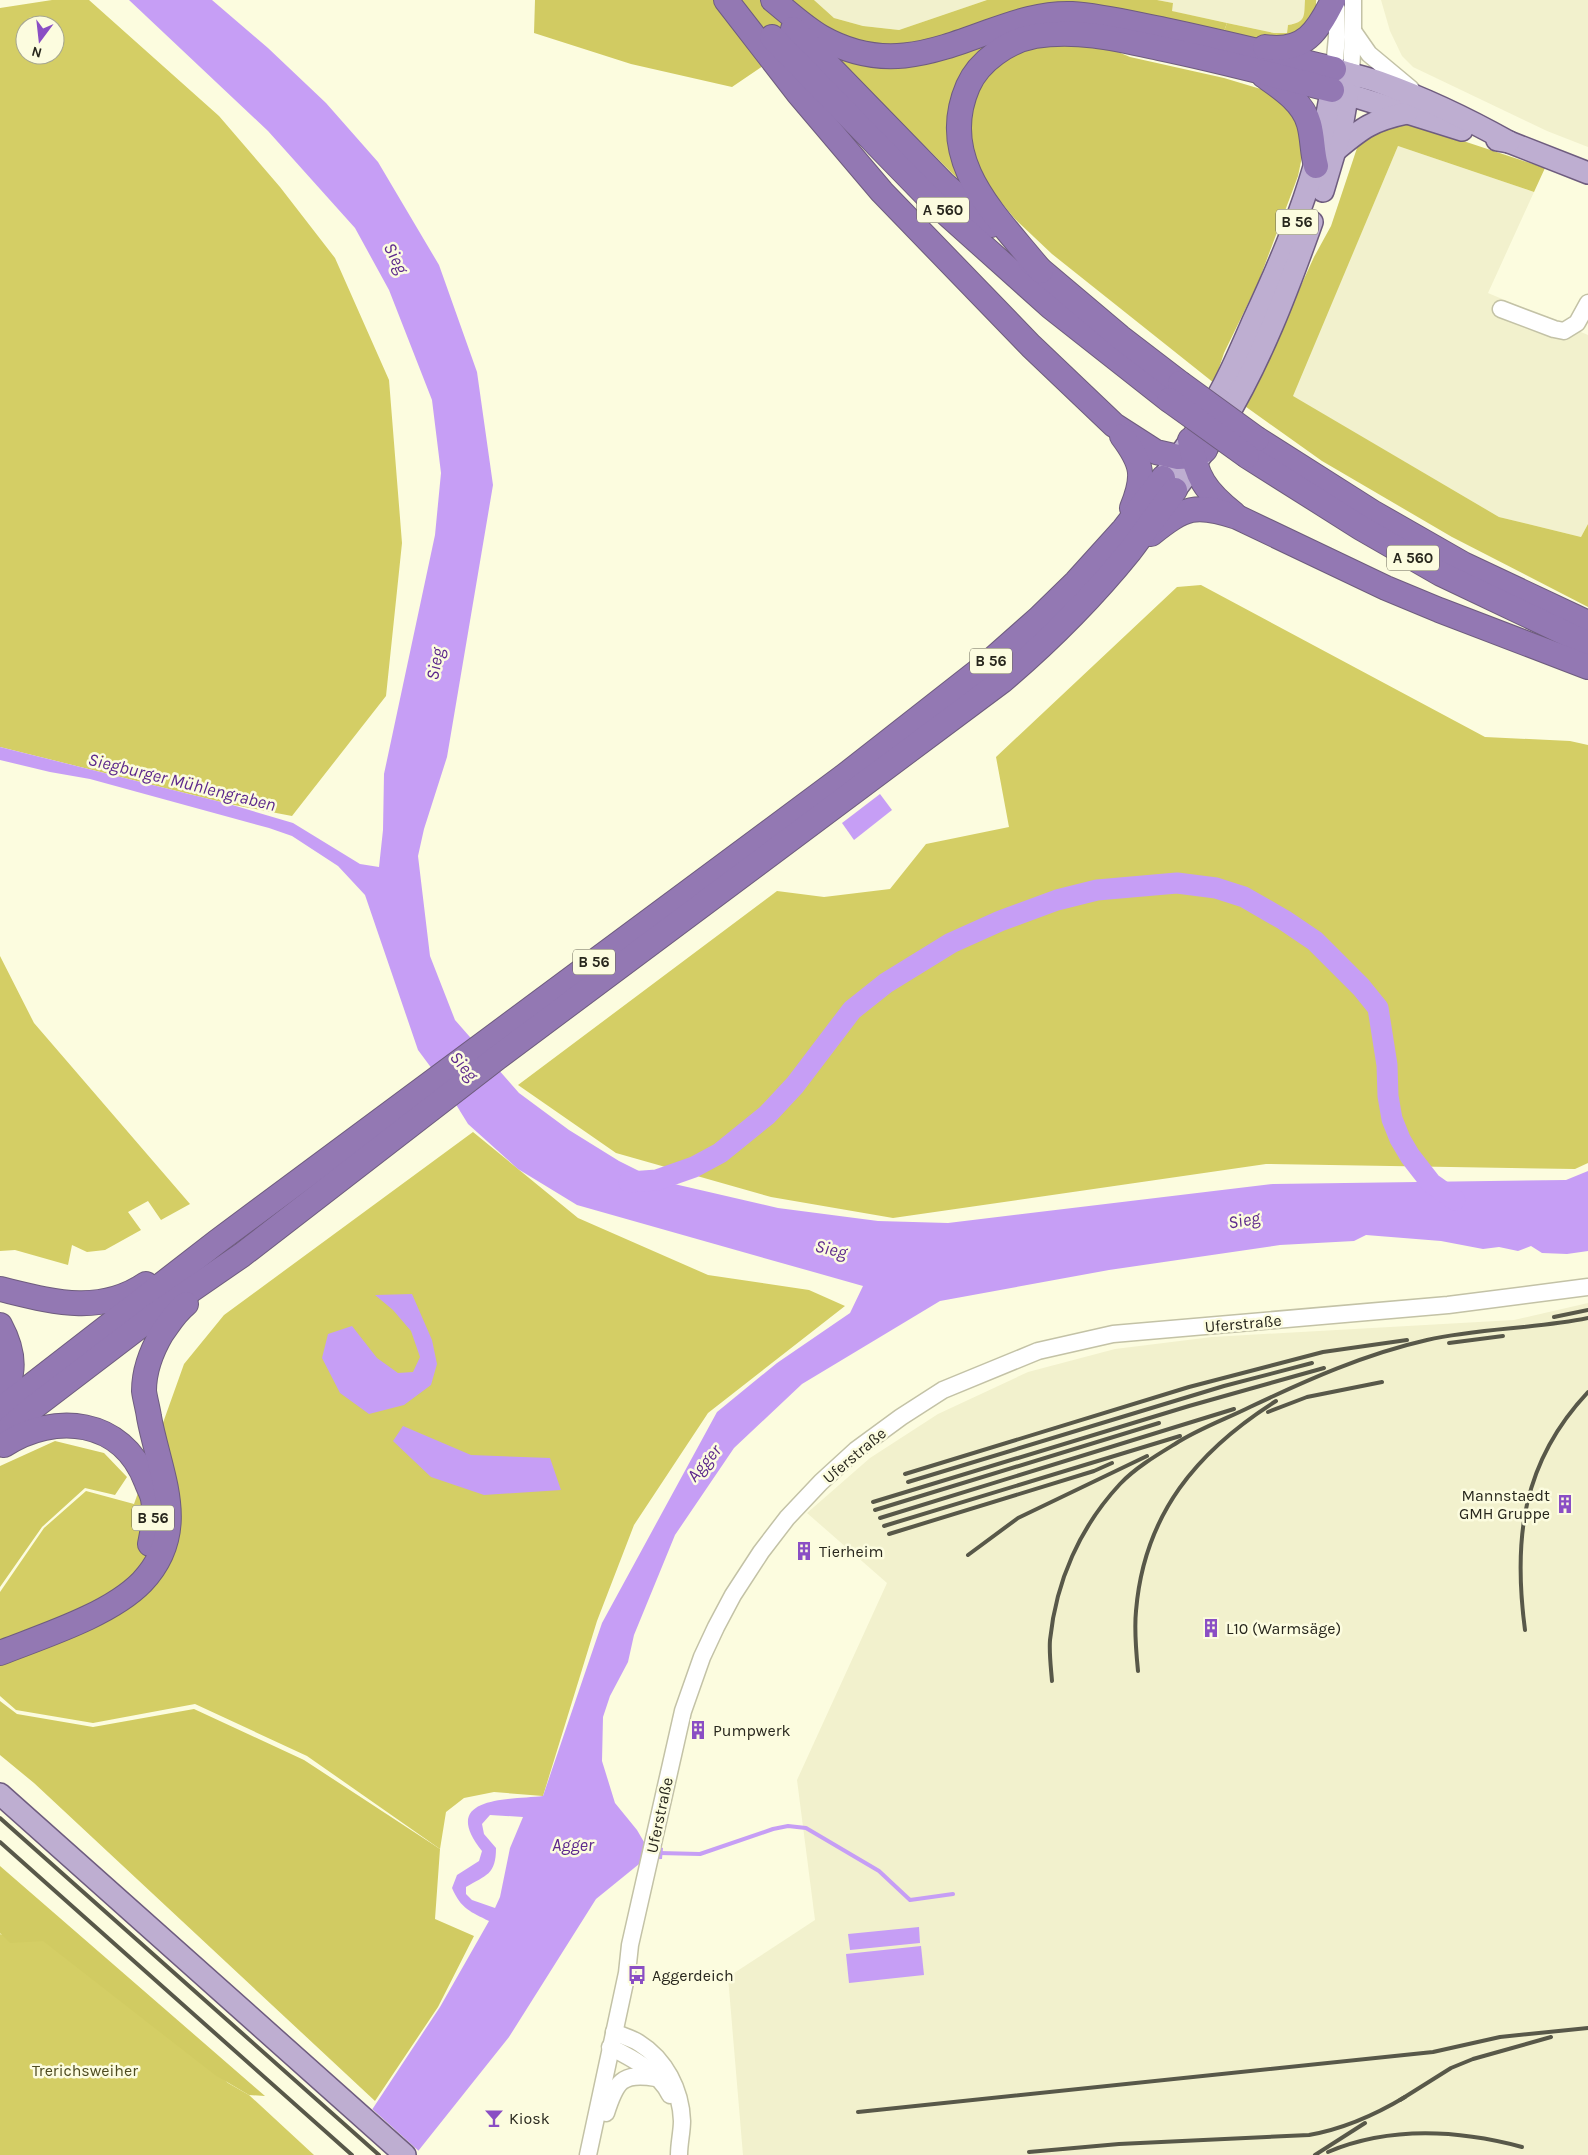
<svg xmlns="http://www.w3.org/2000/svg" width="1588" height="2155" viewBox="0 0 1588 2155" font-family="Karla,sans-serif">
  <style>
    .built { fill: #f2f1cd }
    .green { fill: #d4ce65; fill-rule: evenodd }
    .forest { fill: #d1cb62 }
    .water { fill: #c69ef5; fill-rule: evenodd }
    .pier { fill: #fcfcdf }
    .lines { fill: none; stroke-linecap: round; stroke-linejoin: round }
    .stream { stroke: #c69ef5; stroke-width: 4 }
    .river { stroke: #c69ef5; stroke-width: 21 }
    .minor-casing { stroke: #c3c2a6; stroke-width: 19 }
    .major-casing { stroke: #6e5c7e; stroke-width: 24 }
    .highway-casing { stroke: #6e5c7e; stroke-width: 26 }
    .minor { stroke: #fff; stroke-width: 16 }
    .major { stroke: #beaed1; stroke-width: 21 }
    .highway { stroke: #9378b3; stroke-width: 24 }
    .rail { stroke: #585849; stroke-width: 4 }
    .highway-bridge-casing { stroke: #6e5c7e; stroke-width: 26; stroke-linecap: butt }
    .highway-bridge { stroke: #9378b3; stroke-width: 24 }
    .labels { text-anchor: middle; stroke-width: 5; stroke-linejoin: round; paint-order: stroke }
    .shield { fill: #fcfcdf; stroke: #686757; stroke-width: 1 }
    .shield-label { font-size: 15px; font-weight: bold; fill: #28271d }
    .street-label { font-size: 16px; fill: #28271d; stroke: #fcfcdf }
    .poi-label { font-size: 16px; fill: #28271d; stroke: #fcfcdf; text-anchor: start }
    .park-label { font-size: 16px; fill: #4e4c20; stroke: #fcfcdf }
    .water-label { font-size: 18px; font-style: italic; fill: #5d288c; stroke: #fcfcdf }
  </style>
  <rect width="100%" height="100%" fill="#fcfcdf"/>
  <!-- built -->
  <g class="built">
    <polygon points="814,0 987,0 899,30 863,26 834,18"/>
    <polygon points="1157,0 1318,0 1300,22 1288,25 1287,33 1274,33 1171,11 1173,3"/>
    <polygon points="1381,0 1588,0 1588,147 1547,131 1413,67 1402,56 1390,31"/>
    <polygon points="1398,146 1534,192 1488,293 1588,335 1588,524 1581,537 1499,517 1292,396"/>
    <polygon points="1588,1303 1588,2155 743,2155 728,1977 815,1920 797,1780 887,1583 807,1513 870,1458 938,1414 1028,1372 1115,1349 1212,1337 1514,1320"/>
  </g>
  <!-- green -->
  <g class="green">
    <path d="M 52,0 L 89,0 L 219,116 L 280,187 L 335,258 L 389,380 L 402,543 L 386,696 L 292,816 L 229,804 L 0,747 L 0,8 ZM 25,25 L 55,25 L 55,55 L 25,55 Z"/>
    <path d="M 1305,0 L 1316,0 L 1316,20 L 1309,29 L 1275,43 L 1223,34 L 1227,23 L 1274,33 L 1287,33 L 1288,25 C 1306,22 1304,17 1305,0 Z"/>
    <polygon points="1017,28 967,188 833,55"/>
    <polygon points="1201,585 1485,737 1570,741 1588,745 1588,1163 1575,1169 1266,1164 893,1218 771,1197 616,1153 518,1085 777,891 824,897 890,889 926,844 1009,827 996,757 1177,587"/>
    <polygon points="0,956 34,1023 190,1204 161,1220 148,1201 128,1212 141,1230 105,1250 87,1252 72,1245 68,1265 15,1250 0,1251"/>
    <polygon points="473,1132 578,1218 708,1275 809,1290 845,1306 708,1413 634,1525 597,1621 543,1796 494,1792 464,1798 446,1812 440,1849 307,1756 195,1704 93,1723 16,1710 0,1696 0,1592 44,1528 86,1491 134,1504 184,1364 224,1315"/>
    <polygon points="27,1910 228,2083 249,2095 314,2155 0,2155 0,1933 1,1935"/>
  </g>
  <!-- forest -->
  <g class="forest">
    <polygon points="535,0 814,0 834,18 863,26 899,30 987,0 1157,0 1173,3 1172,11 1227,23 1223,34 932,45 880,50 819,28 732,87 631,64 534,33"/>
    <polygon points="1064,42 1111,49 1130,57 1224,78 1264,90 1274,94 1298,120 1303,152 1298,176 1258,283 1224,353 1214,383 1052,254 1015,219 986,184 970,144 969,120 980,83 998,62 1025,47"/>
    <polygon points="1387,124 1412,124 1545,168 1534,192 1398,146 1293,396 1499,517 1581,537 1588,524 1588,607 1452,537 1322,461 1242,404 1272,349 1314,257 1331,226 1357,148 1367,135"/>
    <polygon points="55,1441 104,1453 127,1477 115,1495 85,1488 42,1527 0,1587 0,1466"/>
    <polygon points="0,1701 17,1714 93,1727 194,1709 304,1760 440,1849 435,1919 474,1936 438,2007 375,2101 34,1783 0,1755"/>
    <polygon points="0,1866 265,2096 249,2095 215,2075 43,1941 10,1943 0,1933"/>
  </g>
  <!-- water -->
  <g class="water">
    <path d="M 129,0 L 212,0 L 268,48 L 326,103 L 378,162 L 439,265 L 477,372 L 493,485 L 447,757 L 424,829 L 418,856 L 430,956 L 455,1020 L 519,1093 L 569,1130 L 619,1161 L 657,1180 L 778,1208 L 878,1221 L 948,1223 L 1273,1184 L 1566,1180 L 1588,1171 L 1588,1251 L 1567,1254 L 1542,1253 L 1531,1246 L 1518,1251 L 1499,1247 L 1483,1249 L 1441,1241 L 1366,1235 L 1354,1241 L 1280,1245 L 1109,1270 L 940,1301 L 802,1384 L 734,1448 L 675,1535 L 634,1635 L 628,1662 L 610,1696 L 603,1717 L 602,1761 L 615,1803 L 637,1830 L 644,1842 L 663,1848 L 662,1859 L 644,1860 L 596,1899 L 509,2037 L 415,2155 L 342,2155 L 440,2007 L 489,1921 C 471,1912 461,1909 452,1888 L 457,1875 L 479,1861 L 482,1851 C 438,1796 508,1800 543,1796 L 602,1623 L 717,1412 L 777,1363 L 850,1313 L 863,1286 L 577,1205 L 518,1169 L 468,1124 L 444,1085 L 418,1050 L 365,895 L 338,866 L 292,836 L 269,828 L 90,779 L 50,772 L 0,760 L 0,747 L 229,804 L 293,823 L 360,864 L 379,867 L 383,830 L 384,774 L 435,535 L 441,473 L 432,400 L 389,290 L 355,228 L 268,131 ZM 490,1815 L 523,1817 L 510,1848 L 500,1897 L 495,1908 L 472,1900 L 466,1894 L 466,1887 C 486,1875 496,1875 496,1848 L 484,1834 L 482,1824 Z"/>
    <polygon points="880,794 892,810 854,840 842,823"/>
    <polygon points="412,1294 432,1340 437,1364 431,1385 404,1405 369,1414 340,1393 322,1358 328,1334 352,1326 377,1358 398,1373 413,1372 420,1357 411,1331 393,1310 375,1295"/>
    <polygon points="403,1426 471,1455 550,1458 561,1490 484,1495 431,1477 393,1441"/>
    <polygon points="919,1927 920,1943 850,1950 848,1934"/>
    <polygon points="921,1946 924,1975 849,1983 846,1954"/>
  </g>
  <!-- pier -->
  <polygon class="pier" points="371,2108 421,2153 419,2155 340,2155"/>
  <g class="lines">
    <!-- stream -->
    <polyline class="stream" points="659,1853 700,1854 773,1829 788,1826 806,1828 879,1871 910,1900 953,1894"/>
    <!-- river -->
    <polyline class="river" points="629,1182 657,1180 694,1167 720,1153 767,1115 795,1085 852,1010 886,983 951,943 1000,921 1057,900 1097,890 1177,883 1216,888 1244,897 1284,920 1315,941 1361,987 1378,1008 1387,1065 1388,1096 1392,1119 1400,1139 1410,1156 1431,1183 1455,1200"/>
    <!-- minor casing -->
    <g class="minor-casing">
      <g id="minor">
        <polyline points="1353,31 1369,54 1411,89"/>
        <polyline points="1334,69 1337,37 1336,0"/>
        <polyline points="1351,74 1353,31 1353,0"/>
        <polyline points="1501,309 1554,329 1564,331 1577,323 1588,303"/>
        <path d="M 614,2032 C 622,2036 632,2038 639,2043 C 665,2059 681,2090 682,2121 C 682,2132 679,2143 679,2155"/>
        <path d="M 610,2047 C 632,2058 659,2072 670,2095"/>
        <path d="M 606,2113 C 616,2082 621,2072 656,2078"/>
        <polyline points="588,2155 627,1973 630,1945 683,1711 702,1657 716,1627 733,1595 761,1552 787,1518 821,1482 856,1450 901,1417 943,1390 1038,1351 1113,1334 1448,1305 1588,1287"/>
      </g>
    </g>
    <!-- major casing -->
    <g class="major-casing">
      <g id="major">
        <polyline points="1334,90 1462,130"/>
        <polyline points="1497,140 1509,142 1588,173"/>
        <path d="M 1336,150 C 1362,128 1373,120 1407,113"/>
        <polyline points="1323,191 1342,127 1351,74"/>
        <path d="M 1163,478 C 1177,458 1193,438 1206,416 C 1225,386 1239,353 1253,321 C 1291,240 1324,159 1334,69 C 1349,74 1365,77 1379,82 C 1424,98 1468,119 1509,142"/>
        <path d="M 1175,490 C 1191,469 1209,447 1222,425 C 1261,361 1287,292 1312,222"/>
        <polyline points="0,1794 405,2155"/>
      </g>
    </g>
    <!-- highway casing -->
    <g class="highway-casing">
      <g id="highway">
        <polyline points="726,0 798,93 882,192 1031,346 1114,425 1156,452 1178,457 1193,456 1205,450"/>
        <path d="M 773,0 C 789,13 804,27 821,37 C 881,71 928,54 988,32 C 1016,22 1042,13 1072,14 C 1103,16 1134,24 1165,30 C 1222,42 1278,56 1334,69"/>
        <polyline points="793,29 944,184 991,225"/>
        <polyline points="772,37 928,197 1051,307 1169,400"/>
        <path d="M 1265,47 C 1304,53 1318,31 1333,0"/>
        <path d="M 1264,76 C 1281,88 1303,102 1309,124 C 1313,138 1312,152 1316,166"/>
        <polyline points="1030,261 1120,337 1180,383"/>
        <path d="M 1041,271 C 998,217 935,162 968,86 C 979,61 1008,41 1035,36 C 1077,29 1118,39 1159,48 C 1217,60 1275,75 1332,90"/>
        <path d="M 1122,436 C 1143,464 1145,476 1132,508"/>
        <polyline points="1257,439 1372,512 1463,564 1588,623"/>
        <path d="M 1190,440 C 1196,477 1205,491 1234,514"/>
        <polyline points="1247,456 1361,528 1441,574 1588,644"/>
        <path d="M 1151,534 C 1185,507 1195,503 1237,517 L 1386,588 L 1439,610 L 1588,667"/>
        <path d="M 0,1289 C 50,1301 99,1316 146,1284"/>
        <path d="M 0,1325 C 13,1349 18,1374 0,1397"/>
        <polyline points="0,1410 218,1241 843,777 986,665 1038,619 1076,582 1124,529 1163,478"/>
        <path d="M 0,1436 L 34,1407 L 152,1317 L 242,1255 L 497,1058 L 1002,681 C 1048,642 1092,598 1130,551 C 1145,531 1160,510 1175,490"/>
        <path d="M 4,1445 C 55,1412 122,1419 146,1481 C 148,1487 152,1493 153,1499 C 156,1514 153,1530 150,1544"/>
        <path d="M 0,1653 C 43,1636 110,1615 142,1582 C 191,1530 160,1476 149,1417 C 148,1409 145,1399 144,1391 C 144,1371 152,1350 162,1333 C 170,1322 175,1313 186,1304"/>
      </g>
    </g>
    <!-- minor -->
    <use href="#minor" class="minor"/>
    <!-- major -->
    <use href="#major" class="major"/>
    <!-- highway -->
    <use href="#highway" class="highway"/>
    <!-- rail -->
    <g class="rail">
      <polyline points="1554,1317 1588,1310"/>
      <polyline points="1449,1343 1503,1336"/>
      <polyline points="1268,1412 1307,1397 1382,1382"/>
      <polyline points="905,1474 1189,1387 1323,1352 1407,1340"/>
      <polyline points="908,1482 1224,1386 1312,1363"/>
      <polyline points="873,1502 1189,1406 1324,1368"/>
      <polyline points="875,1510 1159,1423"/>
      <polyline points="880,1518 1234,1409"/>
      <polyline points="884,1526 1180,1436"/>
      <polyline points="889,1534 1094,1471 1112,1463"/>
      <polyline points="968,1555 1018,1518 1147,1456"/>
      <path d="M 1525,1630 C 1513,1539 1522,1462 1588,1392"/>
      <path d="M 1138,1671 C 1136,1651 1134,1631 1136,1611 C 1144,1514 1197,1451 1276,1401"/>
      <path d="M 1052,1681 C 1051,1668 1049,1653 1050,1640 C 1056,1581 1080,1527 1120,1484 C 1135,1468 1157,1455 1175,1444 C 1198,1429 1226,1419 1250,1407 C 1307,1380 1365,1354 1427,1340 C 1480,1328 1535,1329 1588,1318"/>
      <polyline points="0,1818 379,2155"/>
      <polyline points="0,1842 352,2155"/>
      <polyline points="1400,2100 1451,2068 1473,2059 1551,2037"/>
      <polyline points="858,2112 1433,2052 1500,2037 1588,2028"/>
      <path d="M 1029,2152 L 1119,2144 L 1309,2135 C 1343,2129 1375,2115 1405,2097"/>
      <path d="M 1328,2152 C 1390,2126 1458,2130 1522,2147"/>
      <polyline points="1315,2155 1365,2123"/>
    </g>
    <!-- highway-bridge casing -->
    <g class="highway-bridge-casing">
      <g id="highway-bridge">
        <polyline points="1180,383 1257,439"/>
        <polyline points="1169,400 1247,456"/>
      </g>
    </g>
    <!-- highway-bridge -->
    <use href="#highway-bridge" class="highway-bridge"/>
  </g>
  <!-- icons -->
  <defs>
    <g id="building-bare" transform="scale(1.5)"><path d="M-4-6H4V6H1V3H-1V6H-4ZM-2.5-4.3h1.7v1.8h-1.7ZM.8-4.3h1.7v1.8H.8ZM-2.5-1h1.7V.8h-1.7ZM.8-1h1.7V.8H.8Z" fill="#8a4ec4" stroke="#fcfcdf" stroke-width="2.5" paint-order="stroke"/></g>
    <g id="bus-bare" transform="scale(1.5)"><path d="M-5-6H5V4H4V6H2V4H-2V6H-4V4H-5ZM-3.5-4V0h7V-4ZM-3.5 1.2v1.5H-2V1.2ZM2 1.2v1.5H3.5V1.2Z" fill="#8a4ec4" stroke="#fcfcdf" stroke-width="2.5" paint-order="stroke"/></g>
    <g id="bar-bare" transform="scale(1.5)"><path d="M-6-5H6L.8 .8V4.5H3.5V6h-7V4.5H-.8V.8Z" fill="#8a4ec4" stroke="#fcfcdf" stroke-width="2.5" paint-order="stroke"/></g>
  </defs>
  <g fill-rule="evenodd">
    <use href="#building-bare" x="1565" y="1504"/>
    <use href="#building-bare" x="804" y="1551"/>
    <use href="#building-bare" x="1211" y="1628"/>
    <use href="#building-bare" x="698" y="1730"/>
    <use href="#bus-bare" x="637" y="1975"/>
    <use href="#bar-bare" x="494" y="2118"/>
  </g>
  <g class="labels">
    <!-- shield labels -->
    <g class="shield">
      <rect x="917" y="197.5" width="52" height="25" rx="4"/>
      <rect x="1276" y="209.5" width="42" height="25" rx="4"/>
      <rect x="1387" y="545.5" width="52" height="25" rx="4"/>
      <rect x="970" y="648.5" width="42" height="25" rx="4"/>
      <rect x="573" y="949.5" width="42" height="25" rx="4"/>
      <rect x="132" y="1505.5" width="42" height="25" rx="4"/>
    </g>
    <g class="shield-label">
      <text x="943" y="215">A 560</text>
      <text x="1297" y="227">B 56</text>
      <text x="1413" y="563">A 560</text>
      <text x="991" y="666">B 56</text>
      <text x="594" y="967">B 56</text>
      <text x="153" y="1523">B 56</text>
    </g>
    <!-- street labels -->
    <g class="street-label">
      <text transform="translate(1243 1323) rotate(-5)" y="6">Uferstraße</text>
      <text transform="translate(854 1455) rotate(-40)" y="6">Uferstraße</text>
      <text transform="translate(659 1815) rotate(-78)" y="6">Uferstraße</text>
    </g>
    <!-- poi labels -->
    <g class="poi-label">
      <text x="1550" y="1501" text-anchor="end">Mannstaedt<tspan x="1550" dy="18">GMH Gruppe</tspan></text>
      <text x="819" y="1557">Tierheim</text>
      <text x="1226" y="1634">L10 (Warmsäge)</text>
      <text x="713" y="1736">Pumpwerk</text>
      <text x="652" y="1981">Aggerdeich</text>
      <text x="509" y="2124">Kiosk</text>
    </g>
    <!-- park labels -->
    <g class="park-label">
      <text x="85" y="2076">Trerichsweiher</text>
    </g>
    <!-- water labels -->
    <g class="water-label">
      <text transform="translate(396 258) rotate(63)" y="6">Sieg</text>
      <text transform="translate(435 664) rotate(-79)" y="6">Sieg</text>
      <text transform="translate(182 782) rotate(14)" y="6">Siegburger Mühlengraben</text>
      <text transform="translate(464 1066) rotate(50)" y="6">Sieg</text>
      <text transform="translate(1244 1220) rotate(-10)" y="6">Sieg</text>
      <text transform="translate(831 1249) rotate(13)" y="6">Sieg</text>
      <text transform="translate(704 1463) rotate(-50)" y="6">Agger</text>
      <text x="573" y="1851">Agger</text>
    </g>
  </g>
  <!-- north arrow -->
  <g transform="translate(40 40) rotate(195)"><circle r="24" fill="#fcfcdf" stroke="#a7a791"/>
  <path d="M0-4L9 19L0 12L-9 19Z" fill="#8a4ec4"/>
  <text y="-8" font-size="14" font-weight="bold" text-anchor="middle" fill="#28271d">N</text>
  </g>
</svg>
